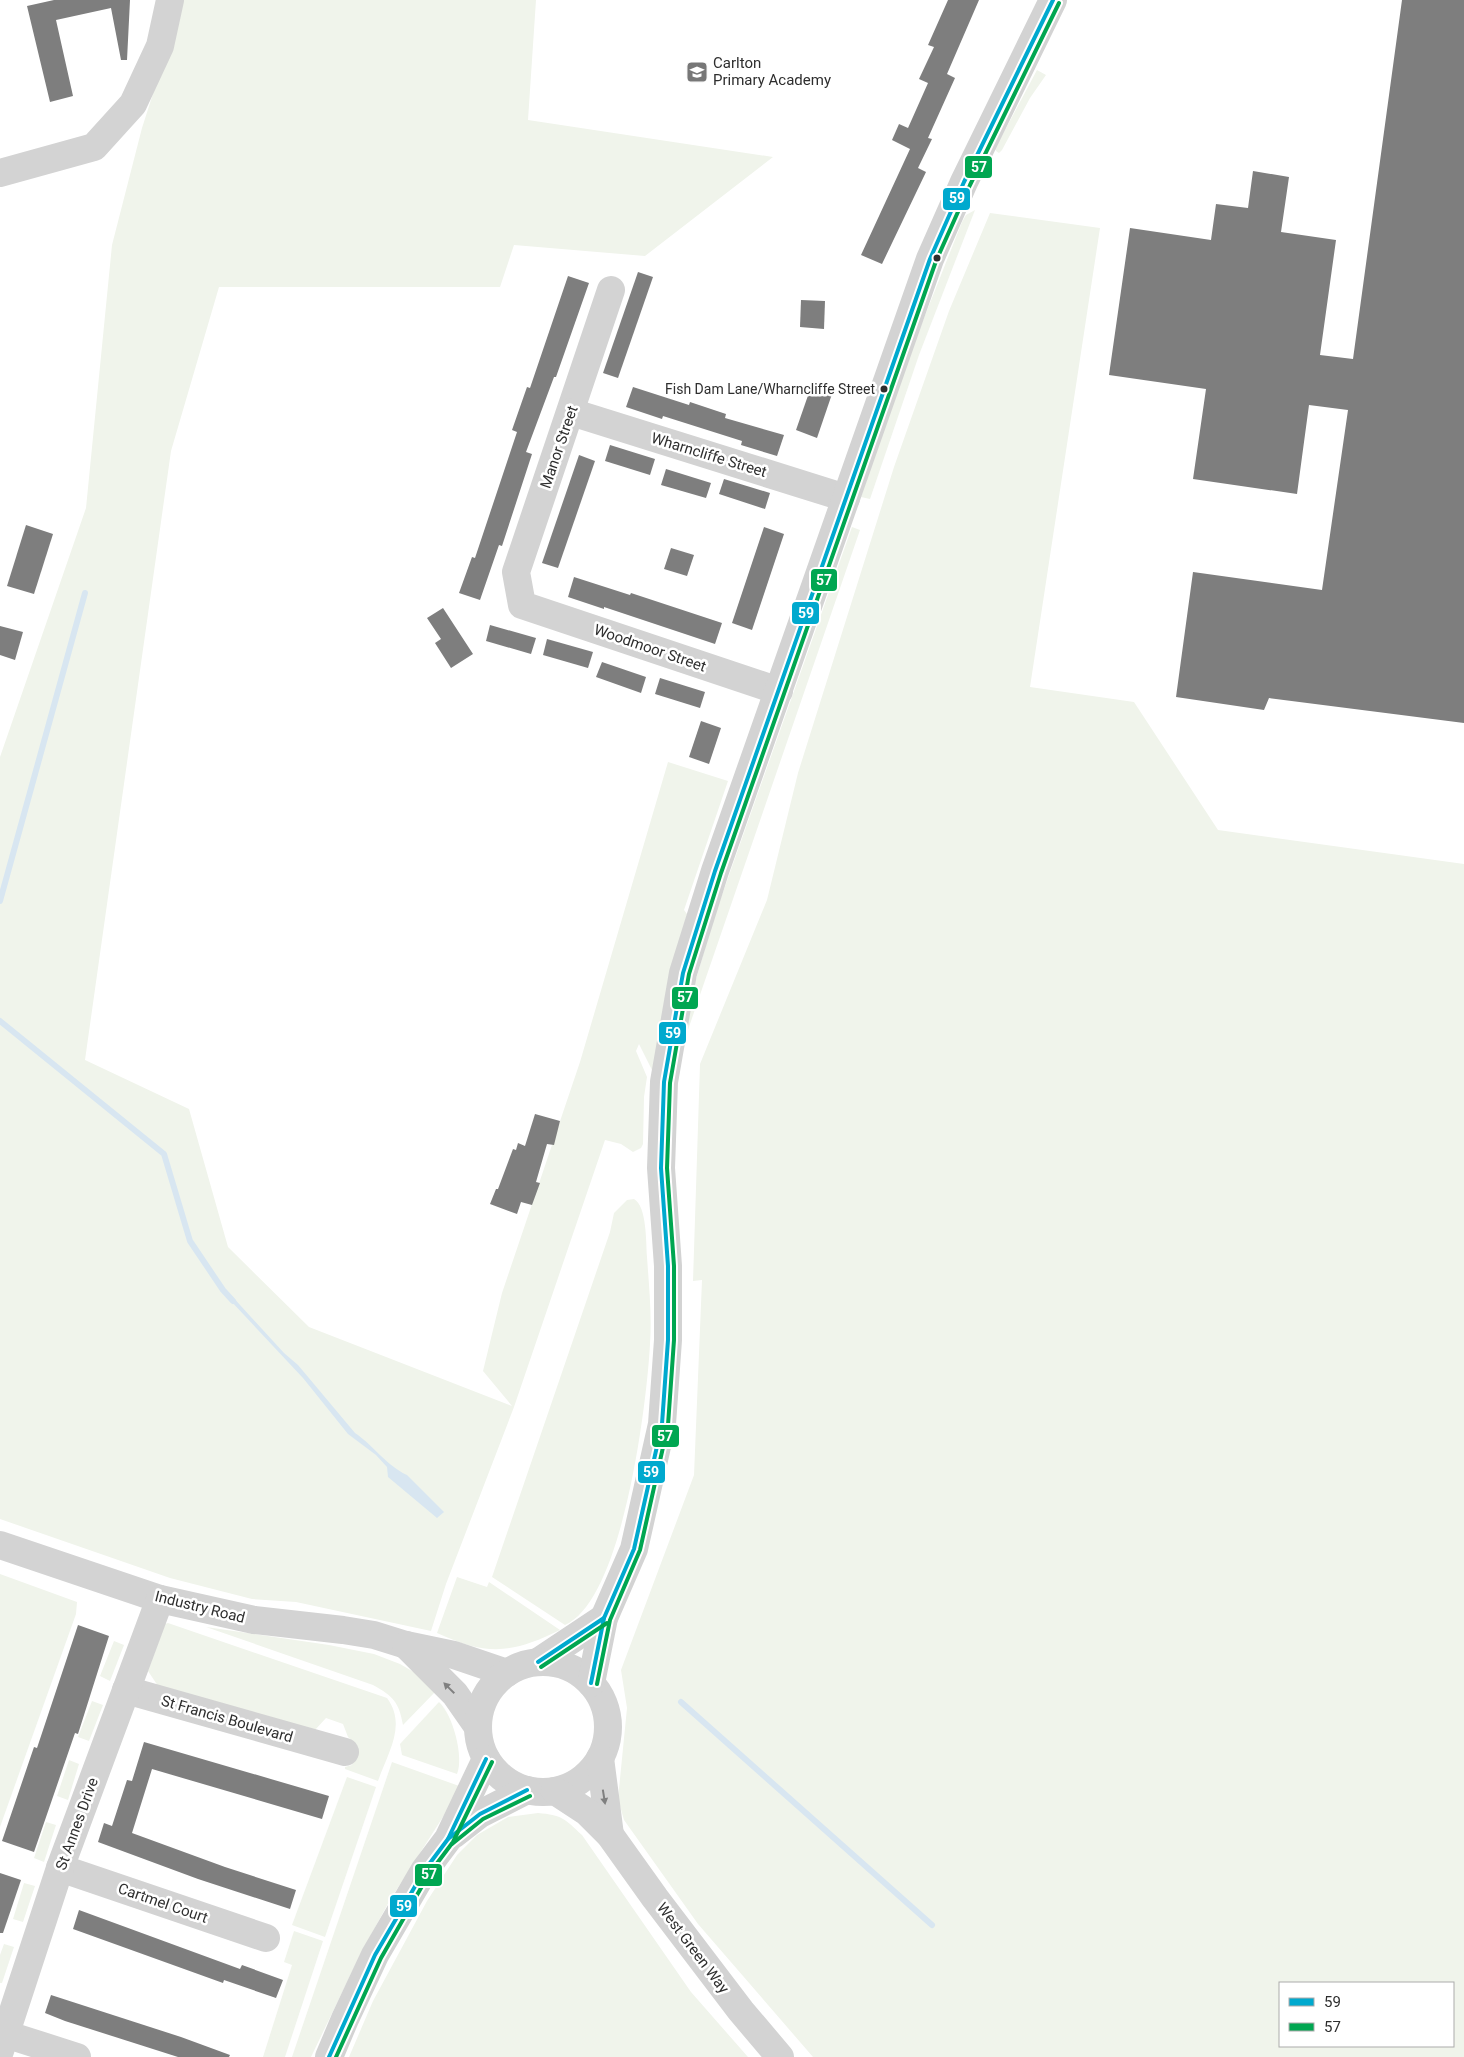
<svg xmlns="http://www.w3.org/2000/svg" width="1464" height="2057" viewBox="0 0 1464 2057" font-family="Roboto,sans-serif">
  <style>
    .green { fill: #f0f4eb; fill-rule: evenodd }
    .water { fill: #d8e6f1 }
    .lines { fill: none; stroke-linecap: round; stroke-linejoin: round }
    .stream { stroke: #d8e6f1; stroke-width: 6 }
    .building { fill: #7e7e7e }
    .minor { stroke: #d3d3d3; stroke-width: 28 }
    .bus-1-casing { stroke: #fff; stroke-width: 8 }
    .bus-2-casing { stroke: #fff; stroke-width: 8 }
    .bus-1 { stroke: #00a9ce; stroke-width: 4 }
    .bus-2 { stroke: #00a651; stroke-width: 4 }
    .oneway { fill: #808080 }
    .bus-dot { fill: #2e2e2e; stroke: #fff; stroke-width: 2 }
    .labels { text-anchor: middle; stroke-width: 5; stroke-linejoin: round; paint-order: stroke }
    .bus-label { font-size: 14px; fill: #2e2e2e; stroke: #fff; text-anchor: end }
    .poi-label { font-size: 15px; fill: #2e2e2e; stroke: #fff; text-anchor: start }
    .street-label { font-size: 15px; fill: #2e2e2e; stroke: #fff }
    .line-badge { stroke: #fff; stroke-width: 2 }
    .badge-label { font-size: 14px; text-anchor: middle; font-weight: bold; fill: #fff }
  </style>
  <rect width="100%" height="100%" fill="#fff"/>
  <!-- green -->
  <g class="green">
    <polygon points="183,0 536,0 528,120 773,157 645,256 514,245 500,287 219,287 171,451 85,1060 189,1109 228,1247 309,1327 512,1406 483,1371 502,1293 580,1062 668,762 728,781 684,910 687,914 673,965 653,1072 639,1044 636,1051 647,1077 644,1097 643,1144 641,1148 633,1152 621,1144 605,1140 514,1407 446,1584 431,1631 296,1602 252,1599 170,1578 0,1519 0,757 86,508 112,245 142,128"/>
    <polygon points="1037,70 1046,75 1030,98 1002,150 999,153 996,151 995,149"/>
    <polygon points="975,210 919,355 870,499 861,497 909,356 962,222 966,215"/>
    <path d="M 990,213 L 1100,228 L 1030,687 L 1134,702 L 1218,830 L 1464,864 L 1464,2057 L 813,2057 L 698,1924 L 624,1820 L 618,1799 L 627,1708 L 621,1670 L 694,1475 L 702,1280 L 693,1281 L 700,1064 L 767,900 L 798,773 L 894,467 L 949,311 ZM 1280,1983 L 1453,1983 L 1453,2046 L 1280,2046 Z"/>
    <polygon points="852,527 860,530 680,1053 690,999 716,912"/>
    <path d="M 634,1199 C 647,1206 646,1243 647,1257 C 649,1286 652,1315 650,1344 C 647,1403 623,1600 565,1625 L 492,1577 L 610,1232 L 614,1213 L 627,1200 Z"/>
    <polygon points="0,1574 77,1602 76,1614 0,1827"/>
    <path d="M 457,1577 L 487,1587 L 489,1582 L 560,1630 C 511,1654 487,1656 437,1633 Z"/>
    <path d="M 168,1623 L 387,1698 C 407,1725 388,1752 378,1781 L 345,1769 L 345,1767 L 352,1765 L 357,1745 L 348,1737 L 343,1724 L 326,1718 L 315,1730 L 158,1686 L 148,1671 L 165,1624 Z"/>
    <path d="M 206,1627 L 329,1645 L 374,1654 L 400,1664 L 419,1675 L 436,1691 L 403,1725 C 399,1702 393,1696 373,1685 Z"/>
    <polygon points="114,1641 124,1645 110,1681 100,1676"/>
    <polygon points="92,1701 103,1705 89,1741 78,1737"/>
    <path d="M 439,1702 C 453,1715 464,1757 457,1774 L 402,1755 L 400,1744 Z"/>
    <polygon points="69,1760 79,1764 68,1800 57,1796"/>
    <polygon points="392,1762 462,1787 390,1900 361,1953 311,2057 292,2057"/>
    <polygon points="347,1777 376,1787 325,1937 292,1925"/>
    <path d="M 538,1813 C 562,1815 565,1819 582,1835 L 691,1992 L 748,2057 L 349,2057 L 373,2001 L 427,1901 L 457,1855 L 477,1835 L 508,1817 Z"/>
    <polygon points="46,1822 56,1825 44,1862 34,1858"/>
    <polygon points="24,1883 35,1886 23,1922 13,1919"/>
    <polygon points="294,1931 323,1941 285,2057 263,2057 292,1965 284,1962"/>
    <polygon points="4,1944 14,1947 2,1983 0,1983 0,1955"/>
  </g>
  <!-- water -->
  <path class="water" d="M 230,1294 L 284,1353 L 298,1365 L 355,1433 C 373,1445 387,1466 407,1475 L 444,1512 L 437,1518 L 388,1477 L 387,1467 L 376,1455 L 348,1434 L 303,1378 L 230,1300 L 227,1296 Z"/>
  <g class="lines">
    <!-- stream -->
    <g class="stream">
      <polyline points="0,901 85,593"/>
      <polyline points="0,1021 164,1154 190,1241 223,1290 233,1301"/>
      <polyline points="681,1702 932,1925"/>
    </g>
  </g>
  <!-- building -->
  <g class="building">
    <polygon points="54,0 130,0 127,60 121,60 111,8 56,20 73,96 50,102 27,6"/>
    <polygon points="948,0 979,0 947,74 955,78 928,138 932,139 918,168 926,172 882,264 861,255 910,149 892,140 899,124 908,128 928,83 919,79 934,47 928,45"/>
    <polygon points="1402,0 1464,0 1464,723 1269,698 1264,710 1176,697 1193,572 1322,590 1348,410 1309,405 1297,494 1193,479 1206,389 1109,375 1130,228 1211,240 1216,204 1248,208 1253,171 1289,177 1281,232 1336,240 1320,355 1353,359"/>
    <polygon points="638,272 653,277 618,378 603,373"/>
    <polygon points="568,276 589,283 556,377 554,377 526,452 532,454 502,546 499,545 480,600 459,593 472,557 475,558 517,432 512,430 527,387 530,388"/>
    <polygon points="801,300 825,301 824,329 800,327"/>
    <polygon points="812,384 833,391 817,438 796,430"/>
    <polygon points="633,387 689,405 690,402 726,414 725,418 784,435 777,456 741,445 742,441 663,416 662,419 626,407"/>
    <polygon points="610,445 655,459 650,475 605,461"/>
    <polygon points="579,455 595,461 558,568 542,563"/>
    <polygon points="666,469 711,483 706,498 661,485"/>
    <polygon points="724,479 770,493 765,509 719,494"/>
    <polygon points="26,525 53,534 34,594 7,586"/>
    <polygon points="764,527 784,534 752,630 732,623"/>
    <polygon points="671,548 694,555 687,576 664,569"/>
    <polygon points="574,577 630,595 631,593 722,623 715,644 604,607 604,609 568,597"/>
    <polygon points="443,608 473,654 451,668 435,643 441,639 427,618"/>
    <polygon points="490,625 536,638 531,654 486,641"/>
    <polygon points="0,626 23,632 15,660 0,655"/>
    <polygon points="547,639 593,652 588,668 543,655"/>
    <polygon points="602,662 646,677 641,693 596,677"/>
    <polygon points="660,678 705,692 700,708 655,694"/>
    <polygon points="701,721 721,728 709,764 689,757"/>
    <polygon points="535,1114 560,1121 554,1145 547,1144 536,1182 540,1183 532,1205 521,1202 517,1214 490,1204 496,1189 498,1189 513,1149 516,1150 518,1143 525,1146"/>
    <polygon points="78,1625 109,1636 78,1734 75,1733 34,1852 2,1841 34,1747 37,1748"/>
    <polygon points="144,1742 329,1796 322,1819 152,1769 132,1833 225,1867 296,1890 290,1909 198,1879 98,1842 104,1823 112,1826 127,1780 132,1781"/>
    <polygon points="0,1873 21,1880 3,1933 0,1933"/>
    <polygon points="79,1910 240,1969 242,1965 283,1980 276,1998 224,1980 223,1983 73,1929"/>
    <polygon points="51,1995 181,2037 230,2055 229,2057 178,2057 65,2021 45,2013"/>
  </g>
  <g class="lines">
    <!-- minor -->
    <g class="minor">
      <polyline points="0,173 94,147 133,104 160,46 170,0"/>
      <polyline points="611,290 516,572 522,605 779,691"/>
      <polyline points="571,412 846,498"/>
      <polyline points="0,1545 160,1599 254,1620 343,1630 374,1635 406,1645 454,1655 507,1673"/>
      <polyline points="406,1645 455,1694 478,1727"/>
      <polyline points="538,1662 604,1618"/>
      <circle cx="543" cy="1727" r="65"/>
      <polyline points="591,1683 604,1618 634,1549 662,1424 668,1340 668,1266 661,1168 664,1082 683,973 715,871 930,259 964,182 1053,0"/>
      <polyline points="126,1690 345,1752"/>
      <polyline points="600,1758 610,1835"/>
      <polyline points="555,1791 587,1812 610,1835 655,1898 741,2011 780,2057"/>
      <polyline points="453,1835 480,1814 527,1790"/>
      <polyline points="60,1868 266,1938"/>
      <polyline points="5,2034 77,2057"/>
      <polyline points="0,2051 60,1868 160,1599"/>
      <polyline points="329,2057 345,2019 375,1955 424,1871 448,1839 486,1759"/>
    </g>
    <!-- bus-1 casing -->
    <g class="bus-1-casing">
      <g id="bus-1">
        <polyline points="538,1662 604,1618"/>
        <polyline points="591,1683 604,1618 634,1549 662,1424 668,1340 668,1266 661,1168 664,1082 683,973 715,871 930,259 964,182 1053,0"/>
        <polyline points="448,1839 480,1814 527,1790"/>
        <polyline points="329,2057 375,1955 424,1871 448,1839 486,1759"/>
      </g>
    </g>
    <!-- bus-2 casing -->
    <g class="bus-2-casing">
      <g id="bus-2">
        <polyline points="541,1667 607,1623"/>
        <polyline points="597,1684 610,1620 640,1550 668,1425 674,1340 674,1266 667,1168 670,1083 689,974 721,873 936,261 970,185 1059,3"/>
        <polyline points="452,1844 483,1819 530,1796"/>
        <polyline points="336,2057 381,1958 429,1874 453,1842 492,1762"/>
      </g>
    </g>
    <!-- bus-1 -->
    <use href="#bus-1" class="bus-1"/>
    <!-- bus-2 -->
    <use href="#bus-2" class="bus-2"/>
  </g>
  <!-- one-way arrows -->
  <defs><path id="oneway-solid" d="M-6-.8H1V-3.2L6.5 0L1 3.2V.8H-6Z" transform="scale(1.25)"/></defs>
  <g class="oneway">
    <use href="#oneway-solid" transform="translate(449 1688) rotate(-135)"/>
    <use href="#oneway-solid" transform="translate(604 1797) rotate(81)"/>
  </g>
  <!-- icons -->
  <defs>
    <g id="school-square" transform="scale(1.125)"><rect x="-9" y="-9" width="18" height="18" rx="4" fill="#777" stroke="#fff"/><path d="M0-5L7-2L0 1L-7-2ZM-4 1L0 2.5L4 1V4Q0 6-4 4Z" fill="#fff"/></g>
  </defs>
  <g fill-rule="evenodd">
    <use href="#school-square" x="697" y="72"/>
  </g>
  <!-- markers -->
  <g class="bus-dot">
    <circle cx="937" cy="258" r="4.5"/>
    <circle cx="884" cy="389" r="4.5"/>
  </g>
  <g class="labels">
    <!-- bus labels -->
    <g class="bus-label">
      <text x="875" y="394">Fish Dam Lane/Wharncliffe Street</text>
    </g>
    <!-- poi labels -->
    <g class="poi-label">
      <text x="713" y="68">Carlton<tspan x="713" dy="17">Primary Academy</tspan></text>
    </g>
    <!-- street labels -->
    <g class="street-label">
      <text transform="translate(559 447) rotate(-71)" y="5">Manor Street</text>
      <text transform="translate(709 455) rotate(17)" y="5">Wharncliffe Street</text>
      <text transform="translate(650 648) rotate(19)" y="5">Woodmoor Street</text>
      <text transform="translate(200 1607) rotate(14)" y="5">Industry Road</text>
      <text transform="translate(227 1719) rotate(16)" y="5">St Francis Boulevard</text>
      <text transform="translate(77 1824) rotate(-70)" y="5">St Annes Drive</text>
      <text transform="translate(163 1903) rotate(19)" y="5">Cartmel Court</text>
      <text transform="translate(693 1948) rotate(53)" y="5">West Green Way</text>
    </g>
  </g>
  <g class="line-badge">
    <rect x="964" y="155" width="29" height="24" rx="5" fill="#00a651"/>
    <rect x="942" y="187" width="29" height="24" rx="5" fill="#00a9ce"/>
    <rect x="810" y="568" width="28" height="24" rx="5" fill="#00a651"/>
    <rect x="791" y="601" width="29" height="24" rx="5" fill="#00a9ce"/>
    <rect x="671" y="986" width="28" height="24" rx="5" fill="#00a651"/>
    <rect x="658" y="1021" width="29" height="24" rx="5" fill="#00a9ce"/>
    <rect x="651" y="1424" width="29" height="24" rx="5" fill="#00a651"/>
    <rect x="637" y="1460" width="29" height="24" rx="5" fill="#00a9ce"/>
    <rect x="414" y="1863" width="29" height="24" rx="5" fill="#00a651"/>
    <rect x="389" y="1894" width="29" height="24" rx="5" fill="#00a9ce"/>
  </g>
  <g class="badge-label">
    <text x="979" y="172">57</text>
    <text x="957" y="203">59</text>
    <text x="824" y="585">57</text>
    <text x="806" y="618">59</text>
    <text x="685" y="1002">57</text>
    <text x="673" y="1038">59</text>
    <text x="665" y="1441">57</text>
    <text x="651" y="1477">59</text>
    <text x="429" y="1879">57</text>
    <text x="404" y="1911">59</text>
  </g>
  <!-- legend -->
  <rect x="1279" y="1982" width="175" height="65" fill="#ffffff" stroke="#ababab"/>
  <rect x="1289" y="1998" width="25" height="8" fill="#00a9ce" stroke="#ababab"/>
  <text x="1324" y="2007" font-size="15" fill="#2e2e2e">59</text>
  <rect x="1289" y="2023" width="25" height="8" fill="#00a651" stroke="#ababab"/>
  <text x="1324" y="2032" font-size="15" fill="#2e2e2e">57</text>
</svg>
